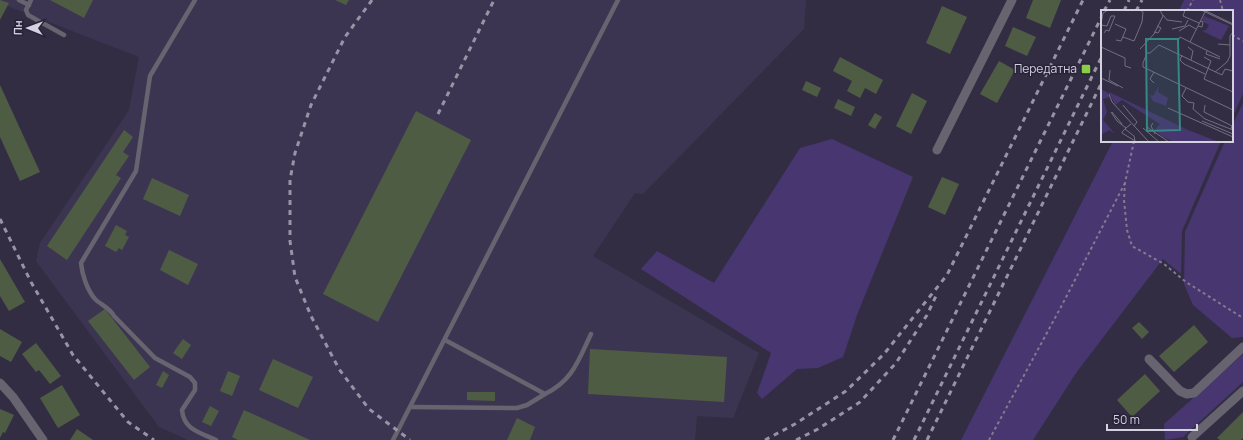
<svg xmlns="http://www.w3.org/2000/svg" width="1243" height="440" viewBox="0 0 1243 440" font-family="Manrope,sans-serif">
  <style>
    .built { fill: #3c3552 }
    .green { fill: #47366f }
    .building { fill: #4f5c44 }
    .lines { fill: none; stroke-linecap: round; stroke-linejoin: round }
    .path { stroke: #807b8e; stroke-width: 2; stroke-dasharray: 3 3; stroke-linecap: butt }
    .service { stroke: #676470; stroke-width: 4.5 }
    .minor { stroke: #676470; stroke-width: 9 }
    .rail { stroke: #9893a5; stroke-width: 3; stroke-dasharray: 5 5; stroke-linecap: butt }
    .poi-dot { fill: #8bce46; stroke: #29233a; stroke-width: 1.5 }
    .labels { text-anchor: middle; stroke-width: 3; stroke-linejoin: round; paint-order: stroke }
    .poi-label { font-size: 12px; fill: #d4d1e0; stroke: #29233a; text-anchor: end }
    .inset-road { fill: none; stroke: #736f82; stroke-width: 1 }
    .view { fill: #368885; fill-opacity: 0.15; stroke: #368885; stroke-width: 2 }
    .inset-edge { fill: none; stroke: #d4d1e0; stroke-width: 2 }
  </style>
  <rect width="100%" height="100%" fill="#332d44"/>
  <!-- built -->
  <polygon class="built" points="0,0 806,0 804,29 643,194 635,193 593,256 759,353 733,418 697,416 695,440 188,440 159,427 36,261 40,243 129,110 139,57 0,3"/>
  <!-- green -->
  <g class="green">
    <polygon points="1184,0 1243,0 1243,94 1232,118 1232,11 1179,11"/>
    <polygon points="1243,103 1243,337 1232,338 1193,305 1184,284 1185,232 1225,141 1232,141 1232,126"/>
    <polygon points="832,139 913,177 857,315 843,357 818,368 797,369 762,399 757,393 771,353 641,269 657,251 714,283 800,148"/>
    <polygon points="1113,141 1221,141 1182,231 1181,274 1163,259 1076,373 1033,440 961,440"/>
    <polygon points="1243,354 1243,382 1183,437 1165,440 1164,424"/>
  </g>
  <!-- building -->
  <g class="building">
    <polygon points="0,0 9,3 0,20"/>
    <polygon points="50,0 93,0 84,18"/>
    <polygon points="335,0 349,0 346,5"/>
    <polygon points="1033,0 1061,0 1050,28 1026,18"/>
    <polygon points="942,6 967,17 950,54 926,43"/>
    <polygon points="1013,27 1036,37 1027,56 1005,46"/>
    <polygon points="840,57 883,80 876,94 865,88 860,98 847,91 852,81 833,71"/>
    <polygon points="999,61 1015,70 997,103 980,94"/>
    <polygon points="806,81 821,88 817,97 802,90"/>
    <polygon points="0,85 40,172 20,181 0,137"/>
    <polygon points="912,93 927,101 911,134 896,126"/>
    <polygon points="838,99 855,107 851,116 834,108"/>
    <polygon points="416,111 471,140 378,322 323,294"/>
    <polygon points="875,113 882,117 875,129 868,125"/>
    <polygon points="124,130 133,137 123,152 129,156 116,175 121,178 67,260 47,246"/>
    <polygon points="942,177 959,184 945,215 928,207"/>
    <polygon points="152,178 189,195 180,216 143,199"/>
    <polygon points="116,225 127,231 125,235 129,237 122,250 119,248 116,252 105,246"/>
    <polygon points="169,250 198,264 188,285 160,270"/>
    <polygon points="0,259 25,302 9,311 0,296"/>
    <polygon points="105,309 150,367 134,380 88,321"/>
    <polygon points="1139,322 1149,332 1142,339 1132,328"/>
    <polygon points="1194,325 1208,342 1174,372 1159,356"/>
    <polygon points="0,329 22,342 11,362 0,356"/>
    <polygon points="183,339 191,345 182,359 173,353"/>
    <polygon points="36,343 61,376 50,384 39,370 36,372 22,354"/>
    <polygon points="590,349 727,357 724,402 588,394"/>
    <polygon points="273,359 313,377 298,408 259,390"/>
    <polygon points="163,371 169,375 162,388 156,385"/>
    <polygon points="228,371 240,376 232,396 220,391"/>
    <polygon points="1145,374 1160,391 1132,417 1117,400"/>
    <polygon points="62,385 80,415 58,428 40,398"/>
    <polygon points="467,392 495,392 495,401 467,400"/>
    <polygon points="210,406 219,411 211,426 202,422"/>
    <polygon points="0,409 14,415 5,433 3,432 0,438"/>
    <polygon points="244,410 310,440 238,440 232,437"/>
    <polygon points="1243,412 1243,438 1241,440 1220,440 1217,438"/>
    <polygon points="517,418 535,427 530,440 507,440"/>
    <polygon points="77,429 93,440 70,440"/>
  </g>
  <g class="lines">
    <!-- path -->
    <g class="path">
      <polyline points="1220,0 1223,11"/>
      <polyline points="1187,11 1193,0"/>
      <polyline points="1232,35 1243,41"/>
      <polyline points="1134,141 1125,183 1124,200 1127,230 1132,246 1164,264 1186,282 1243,318"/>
      <polyline points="989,440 1062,305 1125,183"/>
    </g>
    <!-- service -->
    <g class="service">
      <polyline points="19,0 29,5"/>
      <polyline points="31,0 26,10 28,15 64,35"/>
      <path d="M 195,0 L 150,76 L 136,171 L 81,263 C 82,274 87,290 95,299 C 101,305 110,308 114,316 L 155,358 L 190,377 L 195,383 L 195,390 L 182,410 C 184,430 199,432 216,440"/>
      <path d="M 445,340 L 545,394 C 573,380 578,361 591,334"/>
      <polyline points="411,407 517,408 527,405 545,394"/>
      <polyline points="393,440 618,0"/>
    </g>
    <!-- minor -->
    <g class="minor">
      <polyline points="937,150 1012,0"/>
      <polyline points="1149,359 1180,391 1187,394 1194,393 1243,347"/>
      <polyline points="0,383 13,397 43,440"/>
      <polyline points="1192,437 1243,391"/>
    </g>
    <!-- rail -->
    <g class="rail">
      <polyline points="372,0 345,37 311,105 295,153 290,180 290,241 295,277 311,316 339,369 369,409 410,440"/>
      <polyline points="1104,11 1110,0"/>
      <polyline points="1124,11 1129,0"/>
      <polyline points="1136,11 1142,0"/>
      <polyline points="438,114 494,0"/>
      <polyline points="0,219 31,282 73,355 128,422 154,440"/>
      <polyline points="765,440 795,424 846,391 884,354 947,275 1083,0"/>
      <polyline points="796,440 818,429 860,402 896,363 927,315 936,296"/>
      <polyline points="893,440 1102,16"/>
      <polyline points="914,440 1102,56"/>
      <polyline points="927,440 1102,82"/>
    </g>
  </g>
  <!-- markers -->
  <rect class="poi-dot" x="1081" y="64" width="10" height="10" rx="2"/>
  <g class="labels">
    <!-- poi labels -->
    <g class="poi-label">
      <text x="1077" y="73">Передатна</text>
    </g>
  </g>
  <!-- overview -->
  <g transform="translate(1101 10)">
    <rect width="132" height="132" fill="#332d44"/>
    <path d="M 103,6 L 128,16 L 120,30 L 101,21 L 105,20 L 108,15 L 101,11 ZM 58,76 L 57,82 L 67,88 L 65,96 L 52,91 L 49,85 L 52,86 ZM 0,79 L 7,83 L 9,87 L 2,89 L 6,102 L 2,110 L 14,124 L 8,120 L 0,125 ZM 8,82 L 87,120 L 118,132 L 73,132 L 62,127 L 54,120 L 59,114 L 21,90 L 14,95 Z" fill="#47366f"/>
    <path class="inset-road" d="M 84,0 L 82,6 L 98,13M 100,0 L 132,15M 103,0 L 132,14M 62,5 L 66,10 L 81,12M 0,14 L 2,3 L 7,0M 14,14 L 25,19 L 20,31 L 15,30M 0,15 L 6,16 L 10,6 L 14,6 L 8,21 L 5,20 L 3,23M 97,16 L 101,17 L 102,12 L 99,11M 71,19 L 84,16 L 87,10M 78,21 L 88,15 L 95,19M 53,22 L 57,23 L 60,18 L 56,16M 22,27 L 33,31 L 41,12 L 42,2 L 39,0M 77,31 L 79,27 L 119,47M 89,32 L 105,0M 117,34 L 129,35M 0,37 L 24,48 L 24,56 L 30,58M 87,37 L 92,41 L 90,50M 39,39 L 53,24 L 62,6 L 59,0M 106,41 L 105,44 L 119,49M 81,45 L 79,50 L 83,54 L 104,64M 103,47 L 110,51 L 103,69 L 132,82M 9,60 L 8,70 L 22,78M 132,61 L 124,59 L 121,65 L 58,35 L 49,43 L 46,43 L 42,53 L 42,57 L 132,100M 53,62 L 49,69 L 53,73M 114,62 L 126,52 L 129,46 L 129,26 L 132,22M 0,68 L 17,76M 85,78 L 81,86 L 87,92 L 93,93 L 92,99 L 104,109 L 132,120M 8,84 L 11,92 L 48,132M 22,95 L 36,112 L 33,116M 104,95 L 103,102 L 131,116 L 130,119M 67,98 L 132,127M 10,102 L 16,111 L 25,118 L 30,114M 11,102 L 21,114M 101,111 L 132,124M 52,113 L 50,116 L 54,124M 46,117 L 68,132M 42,118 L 58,132M 24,119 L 33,126 L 34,131 L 21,123 L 21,122 L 25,118"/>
    <path class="view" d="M 45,29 L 77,29 L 79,120 L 46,121 Z"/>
    <rect width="132" height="132" class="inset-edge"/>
  </g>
  <!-- north arrow -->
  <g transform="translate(28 28) rotate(271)" stroke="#29233a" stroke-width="3" paint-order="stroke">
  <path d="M0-3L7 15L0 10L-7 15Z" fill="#d4d1e0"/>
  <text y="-6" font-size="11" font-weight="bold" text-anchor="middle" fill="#d4d1e0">Пн</text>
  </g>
  <!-- scale -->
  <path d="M1107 424v6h90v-6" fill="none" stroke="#d4d1e0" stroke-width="2"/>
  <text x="1113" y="424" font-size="12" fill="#d4d1e0" stroke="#29233a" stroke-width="3" paint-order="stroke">50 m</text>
</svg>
